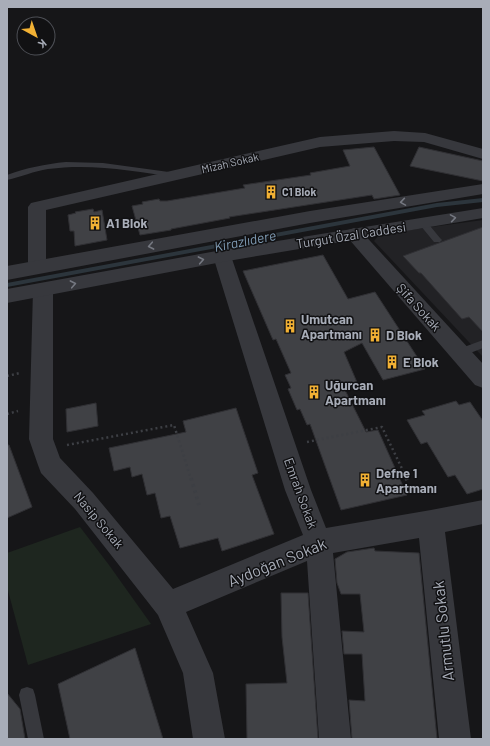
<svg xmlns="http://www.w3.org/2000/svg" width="490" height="746" viewBox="0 0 490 746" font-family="Barlow,sans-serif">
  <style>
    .built { fill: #222225 }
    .green { fill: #1e261f }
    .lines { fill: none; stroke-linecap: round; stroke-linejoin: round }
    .stream { fill: #2c353c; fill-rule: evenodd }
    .building { fill: #404145; stroke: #303034 }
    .path-far1 { stroke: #3d3f44; stroke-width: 2.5; stroke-dasharray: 2 3; stroke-linecap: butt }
    .path { stroke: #3d3f44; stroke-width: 3.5; stroke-dasharray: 2.5 4; stroke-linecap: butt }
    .service { fill: #37383d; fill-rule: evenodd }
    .minor { fill: #37383d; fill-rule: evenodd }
    .tertiary { fill: #37383d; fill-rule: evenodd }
    .oneway { stroke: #757881 }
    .labels { text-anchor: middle; stroke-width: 3; stroke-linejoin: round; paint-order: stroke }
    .far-street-label { font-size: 11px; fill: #a8adb8; stroke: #111113 }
    .far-poi-label { font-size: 11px; font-weight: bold; fill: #a8adb8; stroke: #111113; text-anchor: start }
    .poi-label { font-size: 13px; font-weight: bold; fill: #a8adb8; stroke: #111113; text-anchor: start }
    .street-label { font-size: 13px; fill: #a8adb8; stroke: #111113 }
    .water-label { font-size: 14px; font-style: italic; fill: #7f9bb3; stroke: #111113 }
    .near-street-label { font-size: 16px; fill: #a8adb8; stroke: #111113 }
  </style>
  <rect width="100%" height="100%" fill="#161618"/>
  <!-- built -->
  <polygon class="built" points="483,220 483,357 374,241 380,234"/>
  <!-- green -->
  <polygon class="green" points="80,527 109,565 151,624 28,665 7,587 7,553"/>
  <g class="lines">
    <!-- stream -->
    <polygon class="stream" points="483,198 483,202 437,207 7,287 7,283 437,203"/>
  </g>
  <!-- building -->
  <g class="building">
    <polygon points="374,147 400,195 374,199 372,195 229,217 230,218 171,229 171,230 140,235 132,206 143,204 142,202 159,199 160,201 167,201 245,188 243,185 311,175 310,173 350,166 343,150"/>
    <polygon points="419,147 483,161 483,181 410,166"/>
    <polygon points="93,209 94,212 102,210 107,240 75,246 74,231 70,231 68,215 76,213 75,212"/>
    <polygon points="483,227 483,332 469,317 462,319 421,273 419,273 403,256"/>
    <polygon points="323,255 348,299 375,292 425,369 383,380 362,343 344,352 359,387 345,390 366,432 378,430 407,495 341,510 310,424 307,425 300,409 297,410 288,389 291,388 285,375 291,373 276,339 273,340 243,271"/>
    <polygon points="456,401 459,405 470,402 483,421 483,489 467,494 455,475 448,477 427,442 421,444 407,420 425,415 422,411"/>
    <polygon points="96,403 98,426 67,432 66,409"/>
    <polygon points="236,408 258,473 252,475 274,534 222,551 218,538 180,548 170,516 161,518 155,493 147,495 142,474 132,477 130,467 114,471 109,448 186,432 183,421"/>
    <polygon points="7,445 9,445 32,507 7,518"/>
    <polygon points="374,548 375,551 419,553 437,739 352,739 349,700 365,701 362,654 344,654 342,631 364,632 360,594 341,594 337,583 335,559 347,552"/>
    <polygon points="281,593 308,593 318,739 247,739 246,684 287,683 282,637"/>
    <polygon points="135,648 163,739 70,739 58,684"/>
    <polygon points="7,693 20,709 25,739 7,739"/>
  </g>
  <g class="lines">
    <!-- path-far1 -->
    <g class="path-far1">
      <polyline points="7,376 20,373"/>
      <polyline points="7,414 18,411"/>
      <polyline points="307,442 382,427 407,479"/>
      <polyline points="67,445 174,425 191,479"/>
    </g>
    <!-- path -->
    <g class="path">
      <polyline points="191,478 199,505"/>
      <polyline points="406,478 408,482"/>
    </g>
    <!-- service -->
    <g class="service">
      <path d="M 66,162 L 103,163 L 176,173 L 180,175 L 176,177 C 134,171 91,163 48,169 C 34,171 21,177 7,180 L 7,175 C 26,168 45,164 66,162 Z"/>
      <polygon points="423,220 426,221 440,238 442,240 440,242 434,242 420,225 419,223"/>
      <polygon points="483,340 483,348 460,357 456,356 455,353 456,350"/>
      <polygon points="27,687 33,689 35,695 44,739 28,739 19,695 21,689"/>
    </g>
    <!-- minor -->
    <g class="minor">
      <polygon points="394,131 425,133 483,149 483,159 424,142 394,141 320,147 46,210 46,267 44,272 37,273 30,272 28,267 28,207 31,203 320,137"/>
      <polygon points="354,228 360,230 483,364 483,388 475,385 348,238 345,234 348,230"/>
      <polygon points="222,250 229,252 231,256 311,490 326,528 431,510 483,500 483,524 445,532 471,739 439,739 419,538 333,553 351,739 319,739 307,561 186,612 213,673 225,739 193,739 183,673 158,615 75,509 41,473 38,465 29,439 33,290 36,285 43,283 50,285 53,290 53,439 60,458 93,493 173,589 303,535 285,490 213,256 215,252"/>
    </g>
    <!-- tertiary -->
    <g class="tertiary">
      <polygon points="483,184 483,194 310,223 7,280 7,266 310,211"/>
      <polygon points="483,208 483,218 222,262 7,303 7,289 222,250"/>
    </g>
  </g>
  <!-- one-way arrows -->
  <defs><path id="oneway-chevron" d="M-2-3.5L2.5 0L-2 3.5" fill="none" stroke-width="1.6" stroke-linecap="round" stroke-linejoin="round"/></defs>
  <g class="oneway">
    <use href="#oneway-chevron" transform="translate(403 202) rotate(171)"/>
    <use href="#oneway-chevron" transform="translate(453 218) rotate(-9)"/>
    <use href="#oneway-chevron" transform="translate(151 246) rotate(169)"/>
    <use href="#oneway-chevron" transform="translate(201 260) rotate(-11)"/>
    <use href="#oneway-chevron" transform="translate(73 284) rotate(-11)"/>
  </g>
  <!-- icons -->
  <defs>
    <g id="building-bare" transform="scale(1.08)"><path d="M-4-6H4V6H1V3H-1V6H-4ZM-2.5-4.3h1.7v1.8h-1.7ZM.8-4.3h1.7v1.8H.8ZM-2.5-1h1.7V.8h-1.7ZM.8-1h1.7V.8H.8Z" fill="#f2b134" stroke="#111113" stroke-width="2.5" paint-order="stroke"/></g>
  </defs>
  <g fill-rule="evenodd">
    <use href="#building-bare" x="271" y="192"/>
    <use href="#building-bare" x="95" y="223"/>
    <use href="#building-bare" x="290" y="326"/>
    <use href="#building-bare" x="375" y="335"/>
    <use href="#building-bare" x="392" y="362"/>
    <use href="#building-bare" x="314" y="392"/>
    <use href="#building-bare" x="365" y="480"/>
  </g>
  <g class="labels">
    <!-- far-street labels -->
    <g class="far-street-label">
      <text transform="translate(230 163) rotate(-13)" y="4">Mizah Sokak</text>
    </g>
    <!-- far-poi labels -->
    <g class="far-poi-label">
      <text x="282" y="196">C1 Blok</text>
    </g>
    <!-- poi labels -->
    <g class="poi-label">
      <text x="106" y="228">A1 Blok</text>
      <text x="301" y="324">Umutcan<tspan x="301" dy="15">Apartmanı</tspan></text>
      <text x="386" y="340">D Blok</text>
      <text x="403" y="367">E Blok</text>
      <text x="325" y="390">Uğurcan<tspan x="325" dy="15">Apartmanı</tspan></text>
      <text x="376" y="478">Defne 1<tspan x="376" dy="15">Apartmanı</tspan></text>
    </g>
    <!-- street labels -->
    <g class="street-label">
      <text transform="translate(351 235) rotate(-9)" y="5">Turgut Özal Caddesi</text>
      <text transform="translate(419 307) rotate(48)" y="5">Şifa Sokak</text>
      <text transform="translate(301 493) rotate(70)" y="5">Emrah Sokak</text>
      <text transform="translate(99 520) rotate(50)" y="5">Nasip Sokak</text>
    </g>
    <!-- water labels -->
    <g class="water-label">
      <text transform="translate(245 241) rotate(-11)" y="5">Kirazlıdere</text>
    </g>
    <!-- near-street labels -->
    <g class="near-street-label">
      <text transform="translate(277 562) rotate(-22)" y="6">Aydoğan Sokak</text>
      <text transform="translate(443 631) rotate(-96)" y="6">Armutlu Sokak</text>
    </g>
  </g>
  <!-- border -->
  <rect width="490" height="746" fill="none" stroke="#a8adb8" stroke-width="16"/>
  <!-- north arrow -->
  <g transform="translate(36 36) rotate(140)"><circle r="19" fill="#111113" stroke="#4d4f55"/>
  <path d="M0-3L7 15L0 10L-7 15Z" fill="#f2b134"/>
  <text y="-6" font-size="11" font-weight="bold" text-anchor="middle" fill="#a8adb8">K</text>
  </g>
</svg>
